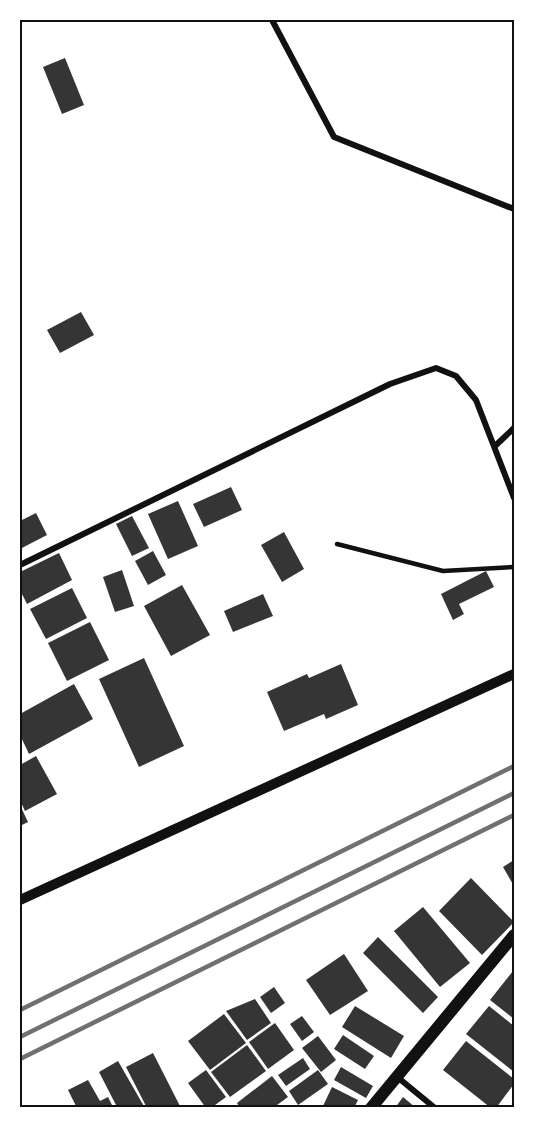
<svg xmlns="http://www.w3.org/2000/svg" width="534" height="1127" viewBox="0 0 534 1127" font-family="Commissioner,sans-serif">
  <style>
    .building { fill: #353535 }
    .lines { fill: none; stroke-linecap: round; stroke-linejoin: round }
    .service { stroke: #111; stroke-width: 4.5 }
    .minor { stroke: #111; stroke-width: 6 }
    .tertiary { stroke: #111; stroke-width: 10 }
    .secondary { stroke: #111; stroke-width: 12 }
    .rail { stroke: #707070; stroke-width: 4.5 }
    .neatline { fill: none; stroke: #111; stroke-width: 2 }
  </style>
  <rect width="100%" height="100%" fill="#fff"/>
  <!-- building -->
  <g class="building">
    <polygon points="65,58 84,105 62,114 43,67"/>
    <polygon points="81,312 94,335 60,353 47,330"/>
    <polygon points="231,487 242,510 204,527 193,504"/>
    <polygon points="178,501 198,546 168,559 148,514"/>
    <polygon points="36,513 47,535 20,549 20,521"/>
    <polygon points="132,516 149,548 132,556 116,524"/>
    <polygon points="284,532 304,569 282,582 261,545"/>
    <polygon points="153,551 166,575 148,585 135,561"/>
    <polygon points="59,553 72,580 27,604 20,590 20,572"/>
    <polygon points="122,570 134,606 115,612 103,577"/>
    <polygon points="486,571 494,587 459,604 464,614 453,620 441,594"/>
    <polygon points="182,585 210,635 171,656 144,606"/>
    <polygon points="72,588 87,618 46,639 30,609"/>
    <polygon points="263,594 273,616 233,632 224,611"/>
    <polygon points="90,622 109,660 67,681 48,643"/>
    <polygon points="144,658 184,746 139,767 99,679"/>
    <polygon points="341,664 358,705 326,719 324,714 284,731 267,692 307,674 309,678"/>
    <polygon points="74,684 93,719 29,754 20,735 20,714"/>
    <polygon points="36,756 57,794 25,811 20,800 20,765"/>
    <polygon points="20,805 28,822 20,826"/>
    <polygon points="514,860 514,886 503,867"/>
    <polygon points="471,878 514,922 482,955 439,911"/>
    <polygon points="423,907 470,963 440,987 394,931"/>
    <polygon points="378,937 438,997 423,1013 363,953"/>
    <polygon points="344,954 368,991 330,1015 306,980"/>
    <polygon points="513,971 514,972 514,1019 490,1000"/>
    <polygon points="274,987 285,1003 271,1013 260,997"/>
    <polygon points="255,999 271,1023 247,1040 226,1011"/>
    <polygon points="355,1006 404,1036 391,1058 342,1027"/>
    <polygon points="489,1006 514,1026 514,1072 466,1034"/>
    <polygon points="224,1014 246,1043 210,1070 188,1041"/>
    <polygon points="302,1016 314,1032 302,1041 290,1024"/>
    <polygon points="275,1023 294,1050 268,1069 249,1042"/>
    <polygon points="343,1035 374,1056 365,1069 334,1049"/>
    <polygon points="318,1036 336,1060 321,1072 302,1048"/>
    <polygon points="466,1041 514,1079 514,1084 496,1108 491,1108 443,1070"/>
    <polygon points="247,1045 266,1071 230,1097 211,1072"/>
    <polygon points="153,1053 181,1108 147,1108 126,1067"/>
    <polygon points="303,1058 310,1069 286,1086 278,1075"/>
    <polygon points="118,1061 145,1108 77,1108 68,1090 88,1080 100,1101 108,1097 113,1107 116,1105 99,1072"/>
    <polygon points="341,1067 373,1086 366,1098 334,1080"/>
    <polygon points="206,1070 226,1097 211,1108 206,1108 188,1083"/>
    <polygon points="318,1070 328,1084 298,1105 289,1091"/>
    <polygon points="272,1076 288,1097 273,1108 240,1108 237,1103"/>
    <polygon points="332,1087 358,1100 354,1108 322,1108"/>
    <polygon points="403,1097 416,1108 395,1108"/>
  </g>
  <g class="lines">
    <!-- service -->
    <polyline class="service" points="337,544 443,571 514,567"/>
    <!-- minor -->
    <g class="minor">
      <polyline points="272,20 334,137 514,209"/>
      <polyline points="495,446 514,428"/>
      <polyline points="20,565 390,384 436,368 456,376 476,400 514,498"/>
      <polyline points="396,1076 435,1108"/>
    </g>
    <!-- tertiary -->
    <polyline class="tertiary" points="20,900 514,674"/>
    <!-- secondary -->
    <polyline class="secondary" points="371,1108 514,935"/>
    <!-- rail -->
    <g class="rail">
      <polyline points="20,1010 514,766"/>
      <polyline points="20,1037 514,793"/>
      <polyline points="20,1059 514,815"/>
    </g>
  </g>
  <!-- border -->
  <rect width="534" height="1127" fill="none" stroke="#ffffff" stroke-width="42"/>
  <rect x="21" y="21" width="492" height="1085" class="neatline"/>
</svg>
